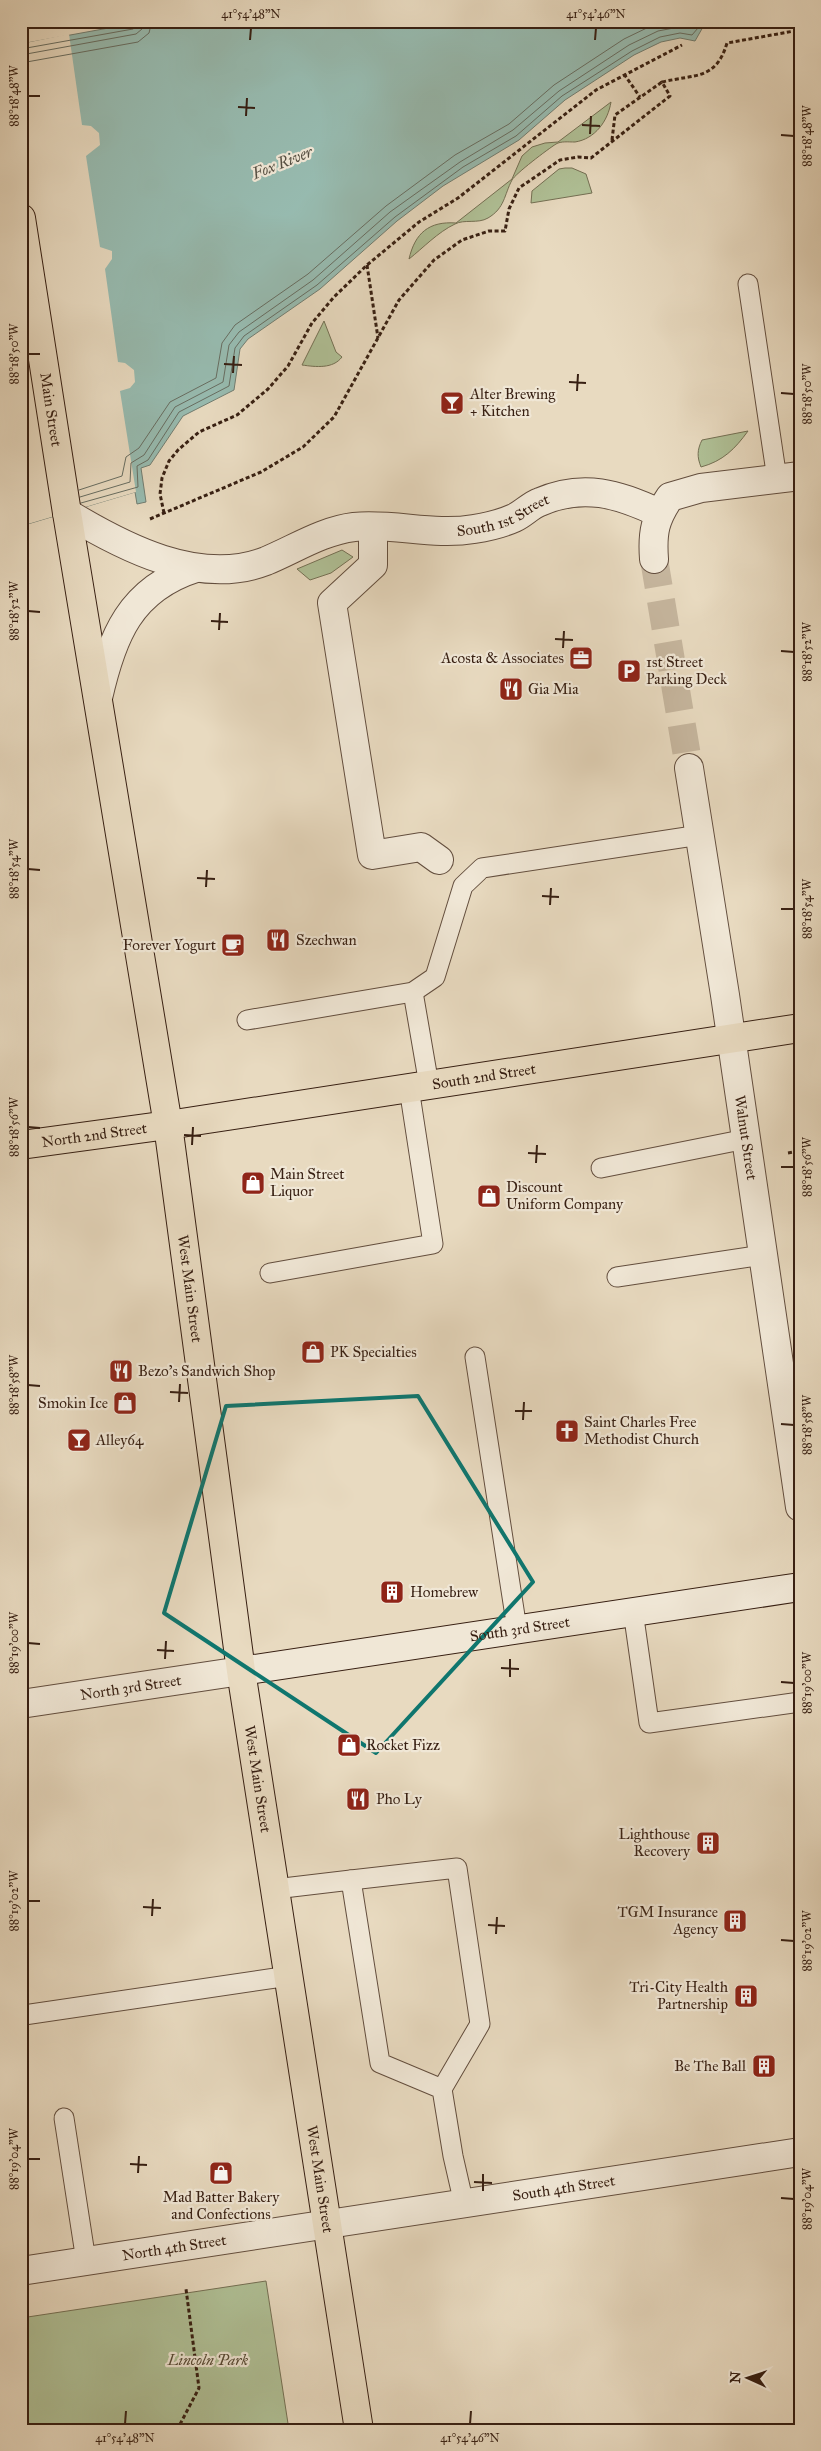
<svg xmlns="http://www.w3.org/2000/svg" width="821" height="2451" viewBox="0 0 821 2451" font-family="'IM FELL Great Primer',serif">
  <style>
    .green { fill: #b0c197; stroke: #747054 }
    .water { fill: #97bbb0; stroke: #717d71 }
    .pier { fill: #e8dac0 }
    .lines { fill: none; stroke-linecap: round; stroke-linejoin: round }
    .shore { stroke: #676d61; stroke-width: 1 }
    .street-tunnel { stroke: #c5b59d; stroke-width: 28; stroke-dasharray: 28 14; stroke-linecap: butt }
    .lane-casing { stroke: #634e3e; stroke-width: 21 }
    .street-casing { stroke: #634e3e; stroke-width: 30 }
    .secondary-casing { stroke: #371f12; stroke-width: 30 }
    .primary-casing { stroke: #371f12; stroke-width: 30 }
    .path { stroke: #371f12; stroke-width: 3; stroke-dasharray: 4 2.5; stroke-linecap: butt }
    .lane { stroke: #f0e7d6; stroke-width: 19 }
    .street { stroke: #f0e7d6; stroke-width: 28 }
    .secondary { stroke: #f0e7d6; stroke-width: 28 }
    .primary { stroke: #e8dac0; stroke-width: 28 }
    .marked { fill: none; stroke: #0f766e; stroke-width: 4; stroke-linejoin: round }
    .ticks { fill: none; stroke: #371f12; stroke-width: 2 }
    .labels { text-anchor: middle; stroke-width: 4.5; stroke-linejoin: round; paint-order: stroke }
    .poi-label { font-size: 15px; fill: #371f12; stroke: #f0e7d6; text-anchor: start }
    .street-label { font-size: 15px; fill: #371f12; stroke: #f0e7d6 }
    .park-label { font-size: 15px; font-style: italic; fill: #554833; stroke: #f0e7d6 }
    .water-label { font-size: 16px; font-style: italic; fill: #544e41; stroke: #f0e7d6 }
    .neatline { fill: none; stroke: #371f12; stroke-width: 2 }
    .ticks-label { font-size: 12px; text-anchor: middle; fill: #371f12 }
  </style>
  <rect width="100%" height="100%" fill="#e8dac0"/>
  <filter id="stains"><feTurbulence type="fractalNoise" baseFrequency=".004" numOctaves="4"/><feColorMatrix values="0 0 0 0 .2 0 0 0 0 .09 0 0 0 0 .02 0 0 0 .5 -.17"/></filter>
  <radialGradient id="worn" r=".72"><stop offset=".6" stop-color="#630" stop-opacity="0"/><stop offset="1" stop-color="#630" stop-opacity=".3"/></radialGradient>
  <!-- green -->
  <g class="green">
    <path d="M 611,102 C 608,121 595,139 575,142 C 568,142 561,141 556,144 C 548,149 515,174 512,180 C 504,195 505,208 488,218 C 478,224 464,219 455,224 C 438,232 423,248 409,259 C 415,233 429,221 456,223 L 512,179 L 522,156 L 532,147 L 545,143 L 558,142 Z"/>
    <polygon points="565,168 572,168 586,174 592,193 531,203 532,191 559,169"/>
    <path d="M 324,321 L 336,352 L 342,357 C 333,369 316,367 302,365 Z"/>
    <path d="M 748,431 C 735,449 723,461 701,467 C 697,457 697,450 702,440 Z"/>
    <polygon points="342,550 353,557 331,573 310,580 297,569"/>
    <polygon points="266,2281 289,2430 21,2430 21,2318"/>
  </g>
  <!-- water -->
  <polygon class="water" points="147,21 713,21 703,27 695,41 680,38 661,42 634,55 565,100 519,140 443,186 397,221 320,289 248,339 240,349 234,390 183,416 150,465 141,468 146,502 137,504 135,492 21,526 21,44"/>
  <!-- pier -->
  <polygon class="pier" points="69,34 82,125 91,126 99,133 100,145 86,156 100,247 112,251 112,259 105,269 118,362 125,363 134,370 135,382 130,388 120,391 136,492 21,526 21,44"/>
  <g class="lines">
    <!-- shore -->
    <g class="shore">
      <polyline points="21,49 133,29 137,26 138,21"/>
      <polyline points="21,55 136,34 142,29 144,21"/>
      <polyline points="21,63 138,42 149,33 152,21"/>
      <polyline points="79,490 122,476 126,457 139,448 170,402 216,378 222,343 235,325 308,274 386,206 455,155 509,124 554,85 624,39 653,25 669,21"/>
      <polyline points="80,497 130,482 131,463 144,455 175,407 223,382 229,345 239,332 313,280 390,212 460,162 513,130 559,91 629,45 658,31 679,27 689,28 694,21"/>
      <polyline points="81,503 138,487 137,466 148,460 179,412 229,386 235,348 244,336 317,285 395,217 463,167 516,136 562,96 632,51 660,37 680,33 692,35 704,21"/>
    </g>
    <!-- street-tunnel -->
    <polyline class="street-tunnel" points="654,559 689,768"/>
    <!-- lane casing -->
    <g class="lane-casing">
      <g id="lane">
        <polyline points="748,284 777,479"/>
        <polyline points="413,992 429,1085"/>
        <polyline points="247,1020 413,992 435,977 463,886 482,868 700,835"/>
        <polyline points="601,1168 746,1139"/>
        <polyline points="270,1273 433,1244 409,1088"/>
        <polyline points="617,1277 763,1255"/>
        <polyline points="475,1357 517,1629"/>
        <polyline points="633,1611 649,1723 800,1702"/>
        <polyline points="351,1880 457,1868 480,2024 442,2089"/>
        <polyline points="275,1889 351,1880 380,2063 442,2089 453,2156 464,2204"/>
        <polyline points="24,2015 289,1976"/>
        <polyline points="64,2118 86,2261"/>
      </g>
    </g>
    <!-- street casing -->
    <g class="street-casing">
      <g id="street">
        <path id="s1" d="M 67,513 C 123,547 199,587 266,561 C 295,549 322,531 354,527 C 394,523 434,536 474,529 C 487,527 503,523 514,518 C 523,514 531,505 540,502 C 583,483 619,494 659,513"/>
        <polyline points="373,527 373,565 332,603 372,855 421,847 439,860"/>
        <path d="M 654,559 C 652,532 655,519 670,497 L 701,488 L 800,476"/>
        <path d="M 98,698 C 112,636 130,589 196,568"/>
        <path id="s2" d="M 689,768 L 725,995 L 800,1507"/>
        <path id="s3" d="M 21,1704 L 241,1671"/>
        <path id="s4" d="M 21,2271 L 800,2152"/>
      </g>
    </g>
    <!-- secondary casing -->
    <g class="secondary-casing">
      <g id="secondary">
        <path id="s5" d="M 241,1671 L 800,1587"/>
      </g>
    </g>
    <!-- primary casing -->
    <g class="primary-casing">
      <g id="primary">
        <path id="s6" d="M 21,218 L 67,513 L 168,1125 L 241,1671 L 359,2430"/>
        <path id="s7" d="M 21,1145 L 168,1125 L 800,1028"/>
      </g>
    </g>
    <!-- path -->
    <g class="path">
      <polyline points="624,74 640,97"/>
      <polyline points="612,140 615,115 662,82"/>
      <polyline points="367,265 378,338"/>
      <polyline points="164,513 160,494 162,478 169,461 178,450 199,432 237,415 268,389 288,366 312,323 334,297 367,265 419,222 458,198 596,90 682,45"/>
      <path d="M 150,519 L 261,472 L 303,447 L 334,417 L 399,300 L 434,260 L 462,240 L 489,231 L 505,231 L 509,209 L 519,188 L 560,160 L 578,157 L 591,158 L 670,96 L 662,82 C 696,74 716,80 727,43 L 800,30"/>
      <polyline points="788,1153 800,1151"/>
      <polyline points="177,2430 199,2388 186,2289"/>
    </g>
    <!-- lane -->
    <use href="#lane" class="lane"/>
    <!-- street -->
    <use href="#street" class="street"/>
    <!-- secondary -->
    <use href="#secondary" class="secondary"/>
    <!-- primary -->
    <use href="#primary" class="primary"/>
  </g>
  <!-- marked area -->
  <path class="marked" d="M 418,1396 L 533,1582 L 376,1753 L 164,1613 L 226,1406 Z"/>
  <!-- ticks -->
  <path class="ticks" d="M 250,40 L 251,28M 595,40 L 596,28M 28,96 L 40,96M 238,107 L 255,108M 246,116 L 247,98M 582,125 L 600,126M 590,134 L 591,116M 781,135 L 794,136M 28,354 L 40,354M 224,364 L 242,365M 233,373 L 234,356M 569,382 L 586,383M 577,391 L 578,374M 781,393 L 794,394M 28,611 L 40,612M 211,621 L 228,622M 219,630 L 220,613M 555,639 L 573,640M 563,648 L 564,631M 781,651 L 794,652M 28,869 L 40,870M 197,878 L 215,879M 206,887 L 207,870M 542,896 L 559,897M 550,905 L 551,888M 781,909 L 794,909M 28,1127 L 40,1128M 184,1135 L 201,1136M 192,1145 L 193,1127M 528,1153 L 546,1154M 536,1163 L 537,1145M 781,1167 L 794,1167M 28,1385 L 40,1386M 170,1392 L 188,1393M 179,1402 L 180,1384M 515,1411 L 532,1411M 523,1420 L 524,1402M 781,1424 L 794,1425M 28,1643 L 40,1644M 157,1650 L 174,1651M 165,1659 L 166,1641M 501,1668 L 519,1669M 510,1677 L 510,1659M 781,1682 L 794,1683M 28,1901 L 40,1901M 143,1907 L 161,1908M 152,1916 L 153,1899M 488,1925 L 505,1926M 496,1934 L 497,1917M 781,1940 L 794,1941M 28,2159 L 40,2159M 130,2164 L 147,2165M 138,2173 L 139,2156M 474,2182 L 492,2183M 483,2191 L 483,2174M 781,2198 L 794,2199M 125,2424 L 126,2411M 470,2424 L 471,2411"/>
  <!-- icons -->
  <defs>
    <g id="bar-square" transform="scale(1.25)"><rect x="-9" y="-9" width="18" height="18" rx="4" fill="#8f2418" stroke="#f0e7d6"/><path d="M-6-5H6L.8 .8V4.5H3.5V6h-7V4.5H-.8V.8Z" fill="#fff"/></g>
    <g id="office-square" transform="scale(1.25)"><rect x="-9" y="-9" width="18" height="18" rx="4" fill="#8f2418" stroke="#f0e7d6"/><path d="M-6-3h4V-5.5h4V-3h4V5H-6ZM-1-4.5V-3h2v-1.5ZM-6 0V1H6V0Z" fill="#fff"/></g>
    <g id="parking-square" transform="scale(1.25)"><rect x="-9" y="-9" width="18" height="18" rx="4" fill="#8f2418" stroke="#f0e7d6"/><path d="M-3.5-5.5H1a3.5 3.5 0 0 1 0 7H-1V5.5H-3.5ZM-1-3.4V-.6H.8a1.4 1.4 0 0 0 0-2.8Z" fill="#fff"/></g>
    <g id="restaurant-square" transform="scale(1.25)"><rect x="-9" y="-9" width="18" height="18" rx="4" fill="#8f2418" stroke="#f0e7d6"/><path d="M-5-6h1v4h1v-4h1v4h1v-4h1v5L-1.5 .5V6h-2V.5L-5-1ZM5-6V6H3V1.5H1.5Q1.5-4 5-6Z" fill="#fff"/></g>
    <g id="cafe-square" transform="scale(1.25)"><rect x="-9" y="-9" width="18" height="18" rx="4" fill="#8f2418" stroke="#f0e7d6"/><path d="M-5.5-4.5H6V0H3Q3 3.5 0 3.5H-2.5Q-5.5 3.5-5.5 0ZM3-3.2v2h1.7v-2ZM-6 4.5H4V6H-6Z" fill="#fff"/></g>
    <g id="shop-square" transform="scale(1.25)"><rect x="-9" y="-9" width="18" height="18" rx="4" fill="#8f2418" stroke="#f0e7d6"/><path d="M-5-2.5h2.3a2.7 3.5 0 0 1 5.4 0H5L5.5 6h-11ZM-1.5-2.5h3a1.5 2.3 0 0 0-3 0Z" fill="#fff"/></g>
    <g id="church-square" transform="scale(1.25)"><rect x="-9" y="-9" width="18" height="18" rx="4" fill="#8f2418" stroke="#f0e7d6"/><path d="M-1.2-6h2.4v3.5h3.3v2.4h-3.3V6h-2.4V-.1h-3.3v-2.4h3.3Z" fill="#fff"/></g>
    <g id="building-square" transform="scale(1.25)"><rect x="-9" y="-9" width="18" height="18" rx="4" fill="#8f2418" stroke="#f0e7d6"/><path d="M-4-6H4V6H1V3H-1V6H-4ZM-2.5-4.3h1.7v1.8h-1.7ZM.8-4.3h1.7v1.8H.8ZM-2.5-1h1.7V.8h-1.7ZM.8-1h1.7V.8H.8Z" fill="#fff"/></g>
  </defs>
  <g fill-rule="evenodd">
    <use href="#bar-square" x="452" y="403"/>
    <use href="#office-square" x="581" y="658"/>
    <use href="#parking-square" x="629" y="671"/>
    <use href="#restaurant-square" x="511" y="689"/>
    <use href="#restaurant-square" x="278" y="940"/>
    <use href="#cafe-square" x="233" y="945"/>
    <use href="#shop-square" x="253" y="1183"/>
    <use href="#shop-square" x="489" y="1196"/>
    <use href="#shop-square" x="313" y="1352"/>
    <use href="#restaurant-square" x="121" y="1371"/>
    <use href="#shop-square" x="125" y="1403"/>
    <use href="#church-square" x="567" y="1431"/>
    <use href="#bar-square" x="79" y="1440"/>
    <use href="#building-square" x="392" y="1592"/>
    <use href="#shop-square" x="349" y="1745"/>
    <use href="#restaurant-square" x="358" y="1799"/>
    <use href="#building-square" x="708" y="1843"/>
    <use href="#building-square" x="735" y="1921"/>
    <use href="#building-square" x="746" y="1996"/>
    <use href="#building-square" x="764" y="2066"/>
    <use href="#shop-square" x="221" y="2173"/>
  </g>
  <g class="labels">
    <!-- poi labels -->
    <g class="poi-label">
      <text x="470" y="399">Alter Brewing<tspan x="470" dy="17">+ Kitchen</tspan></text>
      <text x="564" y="663" text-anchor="end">Acosta &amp; Associates</text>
      <text x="646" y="667">1st Street<tspan x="646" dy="17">Parking Deck</tspan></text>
      <text x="528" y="694">Gia Mia</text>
      <text x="296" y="945">Szechwan</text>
      <text x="216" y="950" text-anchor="end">Forever Yogurt</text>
      <text x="270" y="1179">Main Street<tspan x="270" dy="17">Liquor</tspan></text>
      <text x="506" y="1192">Discount<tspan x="506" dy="17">Uniform Company</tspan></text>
      <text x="330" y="1357">PK Specialties</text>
      <text x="138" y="1376">Bezo's Sandwich Shop</text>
      <text x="108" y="1408" text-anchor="end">Smokin Ice</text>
      <text x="584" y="1427">Saint Charles Free<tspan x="584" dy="17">Methodist Church</tspan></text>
      <text x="96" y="1445">Alley64</text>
      <text x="410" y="1597">Homebrew</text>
      <text x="366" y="1750">Rocket Fizz</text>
      <text x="376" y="1804">Pho Ly</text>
      <text x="690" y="1839" text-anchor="end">Lighthouse<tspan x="690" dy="17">Recovery</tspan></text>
      <text x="718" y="1917" text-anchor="end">TGM Insurance<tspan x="718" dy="17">Agency</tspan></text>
      <text x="728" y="1992" text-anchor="end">Tri-City Health<tspan x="728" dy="17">Partnership</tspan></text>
      <text x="746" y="2071" text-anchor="end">Be The Ball</text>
      <text x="221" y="2202" text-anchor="middle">Mad Batter Bakery<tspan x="221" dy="17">and Confections</tspan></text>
    </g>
    <!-- street labels -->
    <g class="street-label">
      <text dy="5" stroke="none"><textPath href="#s6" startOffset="194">Main Street</textPath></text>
      <text dy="5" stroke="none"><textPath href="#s1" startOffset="459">South 1st Street</textPath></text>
      <text dy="5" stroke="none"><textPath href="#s7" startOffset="468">South 2nd Street</textPath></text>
      <text dy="5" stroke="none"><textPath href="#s7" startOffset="74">North 2nd Street</textPath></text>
      <text dy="5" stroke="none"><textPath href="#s2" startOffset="374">Walnut Street</textPath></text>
      <text dy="5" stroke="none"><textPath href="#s6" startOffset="1084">West Main Street</textPath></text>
      <text dy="5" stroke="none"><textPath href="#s5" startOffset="282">South 3rd Street</textPath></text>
      <text dy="5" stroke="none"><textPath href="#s3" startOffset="111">North 3rd Street</textPath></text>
      <text dy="5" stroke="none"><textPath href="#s6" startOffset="1579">West Main Street</textPath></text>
      <text dy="5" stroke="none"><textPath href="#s6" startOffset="1984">West Main Street</textPath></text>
      <text dy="5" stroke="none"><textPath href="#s4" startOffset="549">South 4th Street</textPath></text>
      <text dy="5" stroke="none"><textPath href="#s4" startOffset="155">North 4th Street</textPath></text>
    </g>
    <!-- park labels -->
    <g class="park-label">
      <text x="208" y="2365">Lincoln Park</text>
    </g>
    <!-- water labels -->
    <g class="water-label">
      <text transform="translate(282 162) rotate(-22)" y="6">Fox River</text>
    </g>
  </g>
  <!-- margin -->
  <rect width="821" height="2451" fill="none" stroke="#e8dac0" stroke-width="55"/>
  <!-- north arrow -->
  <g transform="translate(748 2378) rotate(273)" stroke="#f0e7d6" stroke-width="4" paint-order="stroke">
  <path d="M0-4L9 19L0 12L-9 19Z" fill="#371f12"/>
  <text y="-8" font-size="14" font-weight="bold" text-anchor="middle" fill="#371f12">N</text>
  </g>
  <rect x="28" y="28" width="766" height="2396" class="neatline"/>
  <g class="ticks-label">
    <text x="251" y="18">41°54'48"N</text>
    <text x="596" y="18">41°54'46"N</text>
    <text transform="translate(14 96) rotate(-90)" y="4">88°18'48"W</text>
    <text transform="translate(807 136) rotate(-90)" y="4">88°18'48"W</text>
    <text transform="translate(14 354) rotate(-90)" y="4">88°18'50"W</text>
    <text transform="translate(807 394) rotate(-90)" y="4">88°18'50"W</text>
    <text transform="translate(14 611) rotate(-90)" y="4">88°18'52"W</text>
    <text transform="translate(807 652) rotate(-90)" y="4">88°18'52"W</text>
    <text transform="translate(14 869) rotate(-90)" y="4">88°18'54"W</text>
    <text transform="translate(807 909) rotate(-90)" y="4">88°18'54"W</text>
    <text transform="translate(14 1127) rotate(-90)" y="4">88°18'56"W</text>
    <text transform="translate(807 1167) rotate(-90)" y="4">88°18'56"W</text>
    <text transform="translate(14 1385) rotate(-90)" y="4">88°18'58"W</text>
    <text transform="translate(807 1425) rotate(-90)" y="4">88°18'58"W</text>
    <text transform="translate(14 1643) rotate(-90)" y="4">88°19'00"W</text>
    <text transform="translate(807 1683) rotate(-90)" y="4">88°19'00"W</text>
    <text transform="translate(14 1901) rotate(-90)" y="4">88°19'02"W</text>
    <text transform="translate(807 1941) rotate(-90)" y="4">88°19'02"W</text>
    <text transform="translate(14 2159) rotate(-90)" y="4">88°19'04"W</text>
    <text transform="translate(807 2199) rotate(-90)" y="4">88°19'04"W</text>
    <text x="125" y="2442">41°54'48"N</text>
    <text x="470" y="2442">41°54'46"N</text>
  </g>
  <rect width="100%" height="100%" filter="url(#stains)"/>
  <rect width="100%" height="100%" fill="url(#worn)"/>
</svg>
